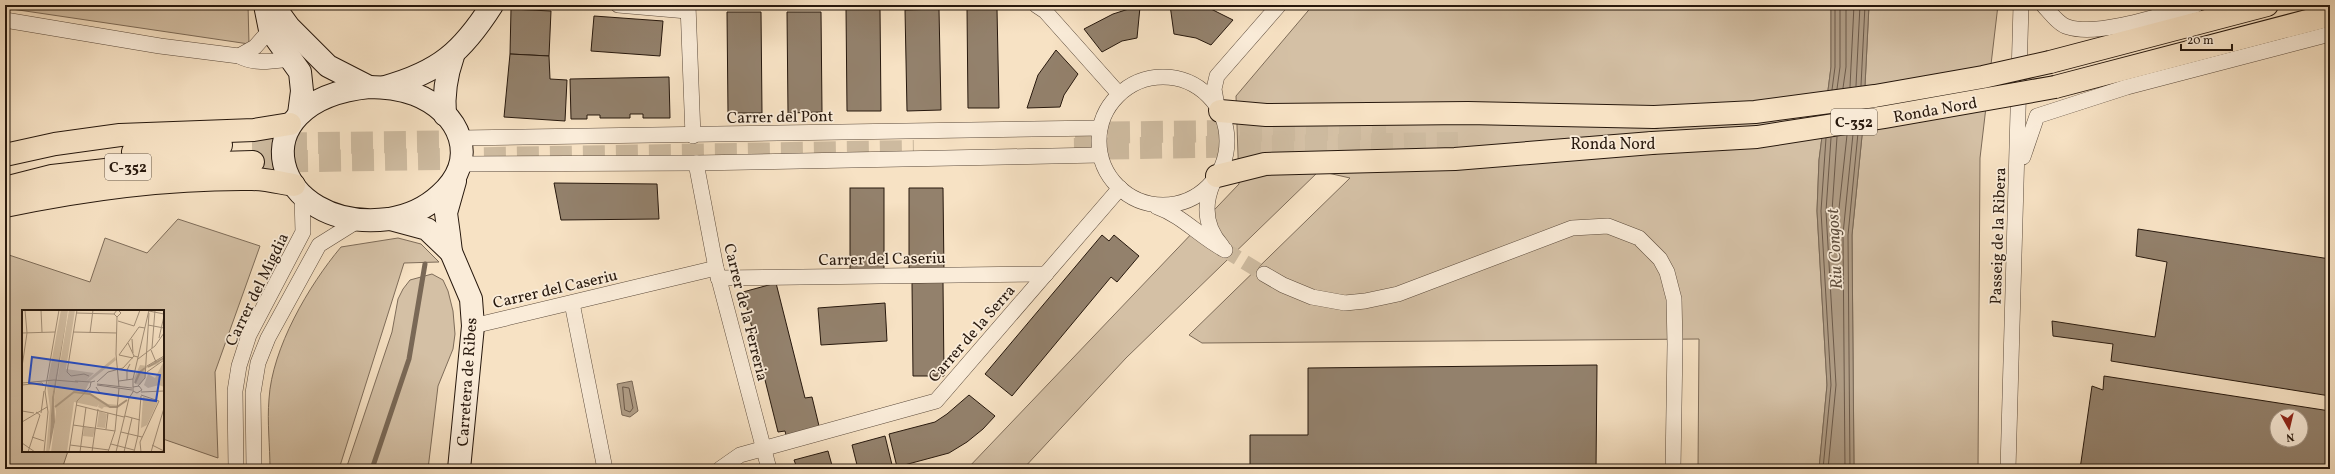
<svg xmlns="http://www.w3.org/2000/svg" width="2335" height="474" viewBox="0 0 2335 474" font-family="Vollkorn,serif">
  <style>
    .green { fill: #d4c0a5; stroke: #7e6c59 }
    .water { fill: #b09d86; stroke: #796856 }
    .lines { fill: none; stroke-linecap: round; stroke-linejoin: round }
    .shore { stroke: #6c5a4a; stroke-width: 1 }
    .stream { stroke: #796856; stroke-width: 5 }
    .building { fill: #93816c; stroke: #27180d; fill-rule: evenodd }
    .street-tunnel { stroke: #cdba9f; stroke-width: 15; stroke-dasharray: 15 8; stroke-linecap: butt }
    .highway-tunnel { stroke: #cdba9f; stroke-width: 22; stroke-dasharray: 22 11; stroke-linecap: butt }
    .street-casing { stroke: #5b4a3b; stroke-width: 16 }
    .secondary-casing { stroke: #27180d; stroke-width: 24 }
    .highway-casing { stroke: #27180d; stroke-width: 24 }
    .street { stroke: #faecd9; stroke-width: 15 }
    .secondary { stroke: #faecd9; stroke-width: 22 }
    .highway { stroke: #f7e2c4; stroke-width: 22 }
    .highway-bridge-casing { stroke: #27180d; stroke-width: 24; stroke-linecap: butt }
    .highway-bridge { stroke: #f7e2c4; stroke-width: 22 }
    .labels { text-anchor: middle; stroke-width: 3.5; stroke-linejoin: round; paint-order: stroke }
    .shield { fill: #faecd9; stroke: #66584a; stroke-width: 1 }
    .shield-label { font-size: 15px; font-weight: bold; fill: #27180d }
    .street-label { font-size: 16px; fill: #27180d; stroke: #faecd9 }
    .water-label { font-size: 17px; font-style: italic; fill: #5e4d3d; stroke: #faecd9 }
    .inset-river { fill: none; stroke: #b09d86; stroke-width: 2 }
    .inset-road { fill: none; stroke: #a4917b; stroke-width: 1 }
    .view { fill: #1d4ed8; fill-opacity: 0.15; stroke: #1d4ed8; stroke-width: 2 }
    .inset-edge { fill: none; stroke: #27180d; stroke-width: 2 }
  </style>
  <rect width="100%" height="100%" fill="#f7e2c4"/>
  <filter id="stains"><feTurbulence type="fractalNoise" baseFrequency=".005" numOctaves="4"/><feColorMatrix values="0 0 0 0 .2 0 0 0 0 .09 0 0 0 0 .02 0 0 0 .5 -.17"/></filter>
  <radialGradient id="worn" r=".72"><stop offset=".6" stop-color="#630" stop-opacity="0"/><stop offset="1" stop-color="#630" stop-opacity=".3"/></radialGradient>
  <!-- green -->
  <g class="green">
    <polygon points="5,5 248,5 249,44 5,8"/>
    <polygon points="1313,5 1831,5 1831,67 1819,160 1817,211 1827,385 1819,469 1698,469 1699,339 1202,343 1189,335 1350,178 1319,171 1126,358 1023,469 967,469 1239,184 1236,96"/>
    <polygon points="1869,5 1998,5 1980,158 1978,469 1854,469 1852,235 1863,126"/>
    <polygon points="178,219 260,246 215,372 218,458 163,439 163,311 23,311 23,451 68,451 62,469 5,469 6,254 90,282 105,238 147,253"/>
    <path d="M 398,238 L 421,244 L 439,262 L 404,263 L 339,469 L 270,469 C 270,446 267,422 269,399 C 272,348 309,285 341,247 Z"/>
    <polygon points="432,274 443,280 448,291 453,311 455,334 453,349 438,386 428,469 346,469 392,332 398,299 403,289 410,280"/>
  </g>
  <!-- water -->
  <g class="water">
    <polygon points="1831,5 1869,5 1863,126 1852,235 1854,469 1819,469 1827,385 1817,211 1819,160 1831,67"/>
    <polygon points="632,381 638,411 630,417 622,415 617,384"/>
  </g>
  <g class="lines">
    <!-- shore -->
    <g class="shore">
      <polyline points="1856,86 1860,5"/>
      <polyline points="1861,86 1865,5"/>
      <polyline points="1850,87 1854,5"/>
      <polyline points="1843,88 1846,67 1846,5"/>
      <polyline points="1837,89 1840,67 1840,5"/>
      <polyline points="1832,90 1835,67 1835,5"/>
      <polyline points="1837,137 1832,211 1835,229 1837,227 1847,135"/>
      <polygon points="623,387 629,388 633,408 630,412 625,410"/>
      <polyline points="1823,469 1831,385 1821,211 1826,138"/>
      <polyline points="1828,469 1836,385 1826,211 1831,138"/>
      <polyline points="1845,469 1843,234 1853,134"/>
      <polyline points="1850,469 1848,235 1858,133"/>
    </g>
    <!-- stream -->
    <polyline class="stream" points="372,469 409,359 425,264"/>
  </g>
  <!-- building -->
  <g class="building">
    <polygon points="1170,5 1195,5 1209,8 1233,20 1211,45 1196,38 1174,34"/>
    <polygon points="1135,7 1140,7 1137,38 1122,41 1102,52 1084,29 1113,14"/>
    <polygon points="511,9 551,11 549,56 510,54"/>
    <polygon points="846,9 880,9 881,111 847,111"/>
    <polygon points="939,9 941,110 907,111 905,10"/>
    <polygon points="967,9 997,9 999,108 968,108"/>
    <polygon points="727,12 761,12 762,113 728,113"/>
    <polygon points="787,12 821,12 822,112 788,113"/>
    <polygon points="594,16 663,21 660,56 591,51"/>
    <polygon points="1056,50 1078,74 1064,95 1060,107 1027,108 1038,75"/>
    <polygon points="510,54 549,56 550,79 567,80 565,121 504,117"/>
    <polygon points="669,77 670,118 643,118 643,114 630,114 630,118 600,118 600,115 587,115 587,119 571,119 570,79"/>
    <polygon points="554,183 657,184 659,219 561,220"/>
    <rect x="850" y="188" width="34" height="86"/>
    <polygon points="909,188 943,188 944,274 909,274"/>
    <polygon points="2138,229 2330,259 2330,396 2111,361 2113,344 2053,336 2052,321 2155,337 2167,262 2136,256"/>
    <polygon points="1102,235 1109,241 1114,235 1139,256 1117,282 1111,277 1012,396 985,374"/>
    <polygon points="943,282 944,376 913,376 912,283"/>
    <polygon points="776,283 805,398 812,397 820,430 787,439 785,431 778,432 743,292"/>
    <polygon points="885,303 887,341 821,345 818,308"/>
    <polygon points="1597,365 1596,469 1250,469 1250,435 1308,435 1308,368"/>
    <path d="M 2104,376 L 2330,411 L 2330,469 L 2080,469 L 2092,386 L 2103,390 ZM 2277,416 L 2301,416 L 2301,440 L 2277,440 Z"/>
    <polygon points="969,395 995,416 983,429 967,442 949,453 897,467 889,434 935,422 947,414"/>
    <polygon points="885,436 893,469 858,469 852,445"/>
    <polygon points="828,451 833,469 793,469 797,468 794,460"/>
  </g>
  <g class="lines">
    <!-- street-tunnel -->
    <polyline class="street-tunnel" points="1225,250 1264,274"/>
    <!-- highway-tunnel -->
    <g class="highway-tunnel">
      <polyline points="1075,133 1386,129"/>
      <polyline points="252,144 478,141"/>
      <polyline points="1074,149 1458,143"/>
      <polyline points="253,162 914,151"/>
    </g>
    <!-- street casing -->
    <g class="street-casing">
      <g id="street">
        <polyline points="618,5 687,11"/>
        <polyline points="688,5 693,136"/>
        <polyline points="1036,5 1045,11 1119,94"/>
        <path d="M 2043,5 C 2049,11 2059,25 2068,27 C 2098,37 2165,14 2196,5"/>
        <path d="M 5,20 L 160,46 L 239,56 C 256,65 273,61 291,59"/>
        <polyline points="239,56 255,47 270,30"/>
        <circle cx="1163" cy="141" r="64"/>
        <polyline points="1217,106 1214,89 1217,76 1279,5"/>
        <polyline points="461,138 1100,128"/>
        <polyline points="2023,157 2037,116 2127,87 2330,34"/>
        <polyline points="696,163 716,268 769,469"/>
        <polyline points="462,164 696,163 1100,155"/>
        <path d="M 1213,183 C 1203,206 1205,227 1222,246"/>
        <path d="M 1157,207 C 1183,216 1200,237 1225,250"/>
        <polyline points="1264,274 1283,285 1312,297 1345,303 1365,301 1398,294 1572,228 1608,226 1639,238 1660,259 1667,272 1674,299 1675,344 1673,469"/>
        <polyline points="718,278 1046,274"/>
        <polyline points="572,303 605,469"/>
        <polyline points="473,326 716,268"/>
        <polyline points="236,469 235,391 239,366 249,335 303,232 302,196"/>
        <polyline points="254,469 253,393 258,363 268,338 319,245 359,220"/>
        <polyline points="720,469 740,455 936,401 1120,188"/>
        <polyline points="2008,469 2021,5"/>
      </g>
    </g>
    <!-- secondary casing -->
    <g class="secondary-casing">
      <g id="secondary">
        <polyline points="265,5 270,30 300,72 302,91 299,114"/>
        <polyline points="273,5 289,27 328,66 369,87"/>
        <path d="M 369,87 C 385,87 399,89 414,94 C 461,112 480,159 440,195 C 426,208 408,216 389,219 C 272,234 233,101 369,87 Z"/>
        <path d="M 385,87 C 439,72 462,52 492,5"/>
        <path d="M 445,115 C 443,93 446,76 453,56"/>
        <polyline points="455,181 446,213 449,235 451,252 471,299 473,326 459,469"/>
        <polyline points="390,219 427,229 451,252"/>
      </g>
    </g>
    <!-- highway casing -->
    <g class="highway-casing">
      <g id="highway">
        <polyline points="2050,62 2267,5"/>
        <polyline points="2055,87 2330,15"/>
        <polyline points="1220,111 1266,115 1468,113 1654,117"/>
        <polyline points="133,152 221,145"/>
        <polyline points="5,155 55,144 120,135 254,130 290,124"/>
        <polyline points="1217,176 1265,164 1455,159 1652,143"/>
        <polyline points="5,188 52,176 150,165 253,162"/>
        <path d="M 5,206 C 86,189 169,178 252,179 C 266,179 281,183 294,185"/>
      </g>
    </g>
    <!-- street -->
    <use href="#street" class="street"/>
    <!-- secondary -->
    <use href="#secondary" class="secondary"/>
    <!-- highway -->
    <use href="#highway" class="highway"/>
    <!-- highway-bridge casing -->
    <g class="highway-bridge-casing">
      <g id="highway-bridge">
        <polyline points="1654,117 1755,112 1875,96 1983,77 2050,62"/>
        <polyline points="1652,143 1757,137 1885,117 2055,87"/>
      </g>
    </g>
    <!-- highway-bridge -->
    <use href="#highway-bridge" class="highway-bridge"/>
  </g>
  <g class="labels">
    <!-- shield labels -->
    <g class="shield">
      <rect x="1831" y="109" width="46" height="26" rx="3"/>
      <rect x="105" y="154" width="46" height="26" rx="3"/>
    </g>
    <g class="shield-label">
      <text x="1854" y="127">C-352</text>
      <text x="128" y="172">C-352</text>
    </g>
    <!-- street labels -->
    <g class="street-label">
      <text transform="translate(1935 109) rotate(-10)" y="6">Ronda Nord</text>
      <text transform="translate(780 116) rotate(-1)" y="6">Carrer del Pont</text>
      <text x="1613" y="149">Ronda Nord</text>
      <text transform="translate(1997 236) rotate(-88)" y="6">Passeig de la Ribera</text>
      <text transform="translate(882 258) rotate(-1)" y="6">Carrer del Caseriu</text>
      <text transform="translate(555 288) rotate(-13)" y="6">Carrer del Caseriu</text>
      <text transform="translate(256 289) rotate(-64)" y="6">Carrer del Migdia</text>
      <text transform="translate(747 312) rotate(76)" y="6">Carrer de la Ferreria</text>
      <text transform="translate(971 333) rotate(-49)" y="6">Carrer de la Serra</text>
      <text transform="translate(466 382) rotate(-86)" y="6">Carretera de Ribes</text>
    </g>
    <!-- water labels -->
    <g class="water-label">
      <text transform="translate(1834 249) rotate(-93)" y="6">Riu Congost</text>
    </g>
  </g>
  <!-- overview -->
  <g transform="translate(22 310)">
    <rect width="142" height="142" fill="#f7e2c4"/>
    <path d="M 39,0 L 46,0 L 30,87 L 27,142 L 24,142 L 28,98 L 25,76 ZM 47,0 L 53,0 L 44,59 L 72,63 L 64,71 L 93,47 L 94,50 L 68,71 L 63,81 L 86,94 L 97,95 L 105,90 L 95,98 L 82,97 L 80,99 L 76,97 L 77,94 L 75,97 L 52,92 L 45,142 L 29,142 L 34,102 L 32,89 ZM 142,47 L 136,54 L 124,58 L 123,67 L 118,75 L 113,74 L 112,68 L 118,55 L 126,56 ZM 142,51 L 142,77 L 137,75 L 126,78 L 122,75 L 126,64 L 133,68 ZM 121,87 L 136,91 L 125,115 L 119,118 ZM 77,101 L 85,104 L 83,118 L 75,117 ZM 62,117 L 73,119 L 71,127 L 61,126 Z" fill="#d4c0a5"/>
    <path d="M 46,0 L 32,88 L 33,112 L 27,142 L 30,87 Z" fill="#b09d86"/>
    <path class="inset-river" d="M 126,57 L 142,48M 113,73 L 118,62 L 123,58M 33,97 L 52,82 L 68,84 L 88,97 L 95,97 L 105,90"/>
    <path class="inset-road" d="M 19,0 L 20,22M 55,0 L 45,62 L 49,66 L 62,64 L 67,66M 95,0 L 92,4 L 95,7 L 99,3 L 96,0M 127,1 L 142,4M 54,3 L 92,4M 95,7 L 94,44 L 97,77M 96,11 L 112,16 L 118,0M 126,15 L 142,18M 51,22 L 95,23M 0,23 L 33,22M 68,23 L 71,0M 137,28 L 142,6M 110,29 L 111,43M 106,33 L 112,46M 130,38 L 133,0M 129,40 L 134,52M 111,48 L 97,45 L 117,17 L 123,18M 116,49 L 133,36 L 142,23M 125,56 L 142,46M 0,57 L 5,23 L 3,0M 125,62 L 142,50M 105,70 L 105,60 L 108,54M 53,71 L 69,72M 97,71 L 111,69M 75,72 L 86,62 L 101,58 L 112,46 L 116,47M 0,73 L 32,70 L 56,72M 75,74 L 110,78M 0,75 L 20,73 L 23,76M 75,75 L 110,80M 116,76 L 123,68 L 127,3M 74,77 L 78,83 L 97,86M 111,81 L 115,83 L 120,80 L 117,76 L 111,77M 119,82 L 142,81M 119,85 L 137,91 L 118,132 L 119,142M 54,95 L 102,107M 0,101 L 12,103M 19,103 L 22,81M 103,106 L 118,110M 0,112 L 25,97M 51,115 L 93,121M 84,119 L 86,103M 99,122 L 120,127M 10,127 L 22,131M 0,133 L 13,142M 89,134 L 112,140M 48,135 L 87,140M 130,135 L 142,141M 6,142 L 18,105 L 14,102M 22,142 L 26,102 L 23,81 L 37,0M 47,142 L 55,91 L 68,77 L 69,72 L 73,71M 58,142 L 64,97M 70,142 L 76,99M 86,142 L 93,121 L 97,78M 94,142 L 107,88 L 111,82 L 111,69 L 127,0M 102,142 L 110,108M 112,142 L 116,125 L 119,86M 129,142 L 142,98"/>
    <path class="view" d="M 10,47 L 138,65 L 134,91 L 7,73 Z"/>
    <rect width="142" height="142" class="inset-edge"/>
  </g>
  <!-- margin -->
  <rect width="2335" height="474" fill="none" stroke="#f7e2c4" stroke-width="20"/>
  <rect x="6" y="6" width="2323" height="462" fill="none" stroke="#27180d" stroke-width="2"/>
  <rect x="10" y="10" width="2315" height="454" fill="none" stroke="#27180d"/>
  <!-- north arrow -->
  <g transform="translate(2289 428) rotate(172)"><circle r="19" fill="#faecd9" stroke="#a69787"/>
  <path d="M0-3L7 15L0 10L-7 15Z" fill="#8f2418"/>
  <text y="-6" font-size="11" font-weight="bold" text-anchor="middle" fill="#27180d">N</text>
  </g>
  <!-- scale -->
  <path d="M2181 44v6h51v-6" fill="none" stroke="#27180d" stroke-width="2"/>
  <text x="2187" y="44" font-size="12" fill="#27180d" stroke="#faecd9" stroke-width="3" paint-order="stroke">20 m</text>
  <rect width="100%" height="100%" filter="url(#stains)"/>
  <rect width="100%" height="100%" fill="url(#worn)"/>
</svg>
